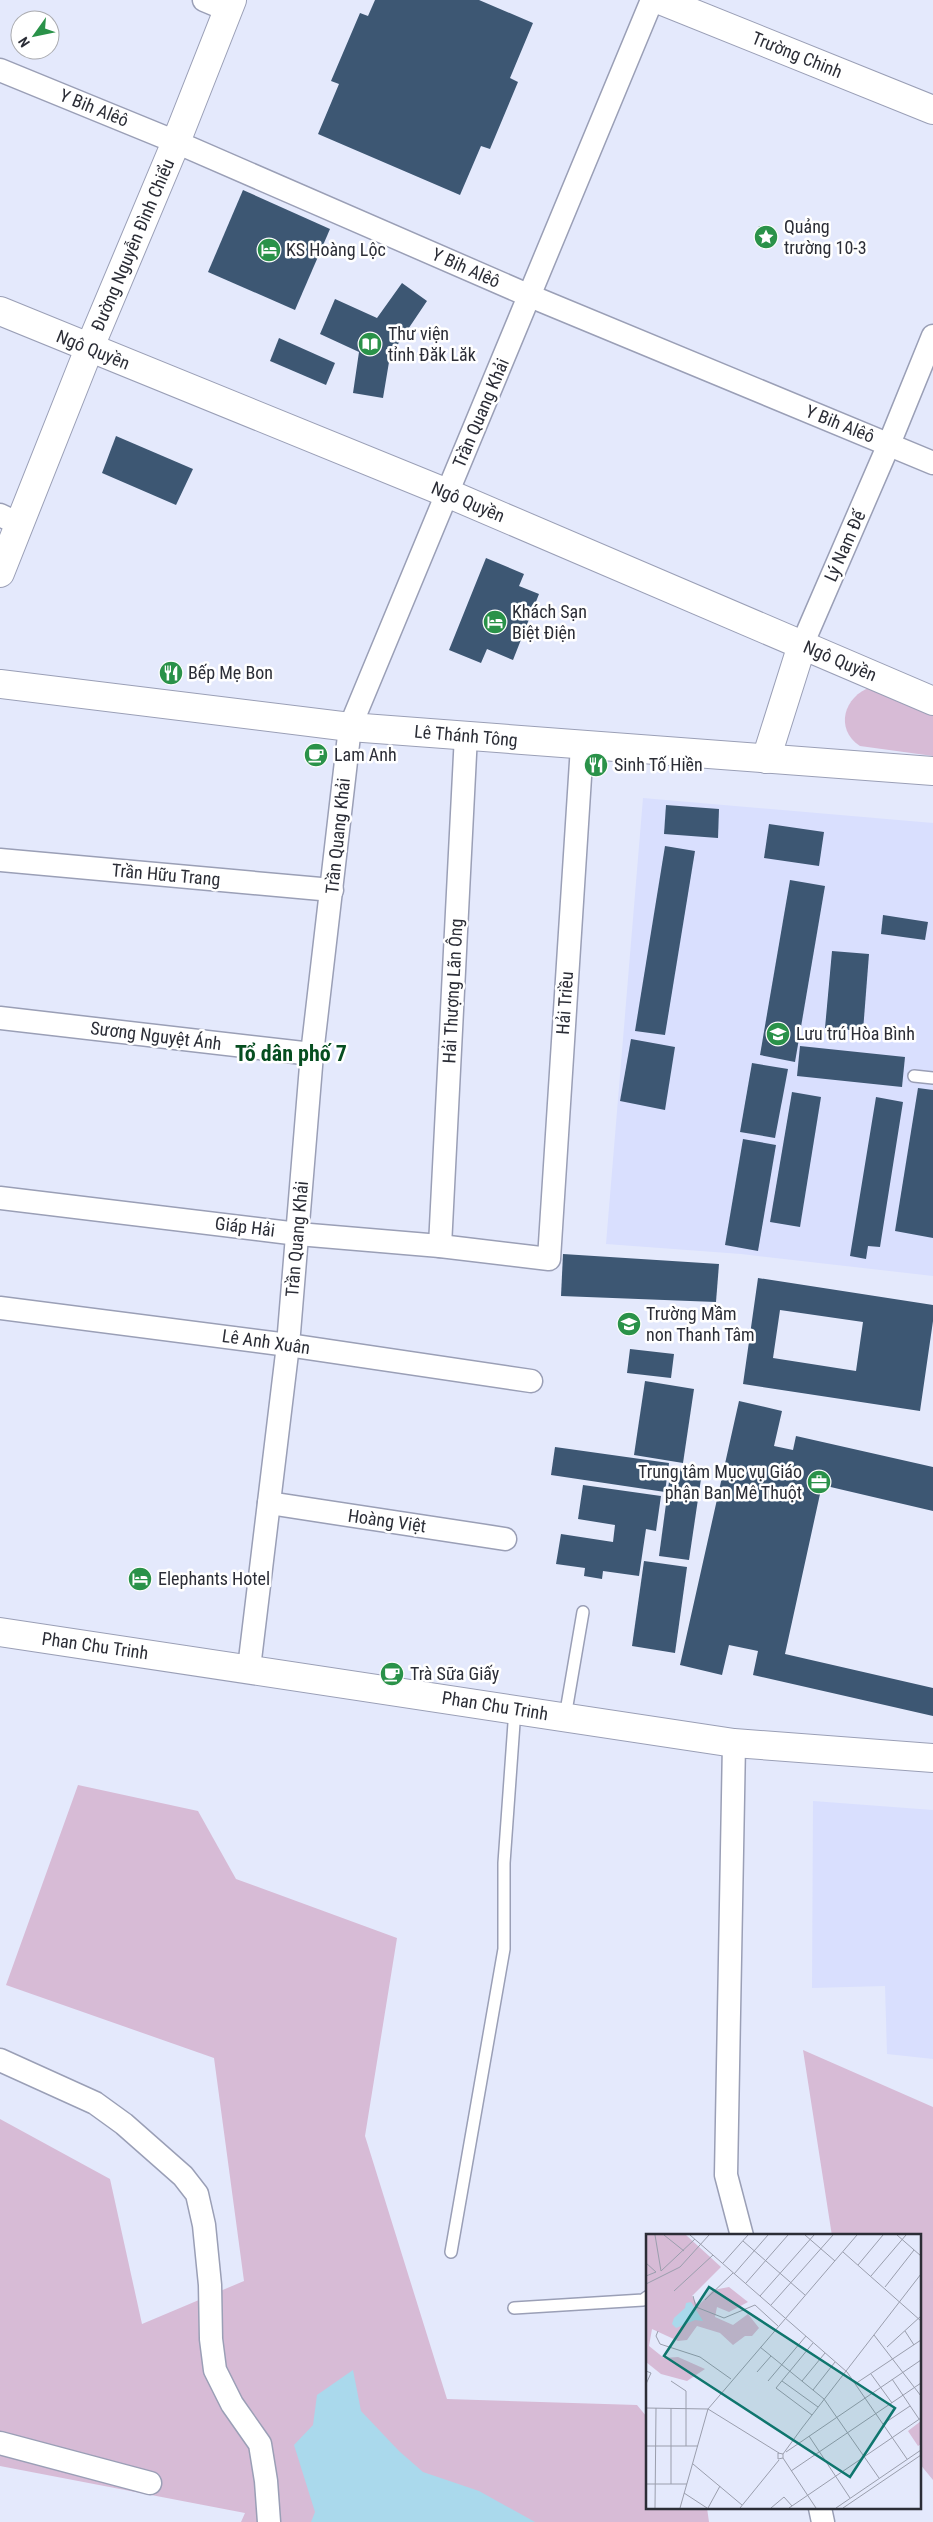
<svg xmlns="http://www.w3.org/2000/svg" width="933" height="2522" viewBox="0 0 933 2522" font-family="'Roboto Condensed',sans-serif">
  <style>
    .built { fill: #d9dffe }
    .green { fill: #d7bbd6 }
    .water { fill: #aad9ec }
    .building { fill: #3d5773; fill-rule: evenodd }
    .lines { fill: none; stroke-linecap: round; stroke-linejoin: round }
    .service-casing { stroke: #9a9fb6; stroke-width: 14 }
    .minor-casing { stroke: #9a9fb6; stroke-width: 25 }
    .tertiary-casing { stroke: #9a9fb6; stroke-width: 30 }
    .secondary-casing { stroke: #9a9fb6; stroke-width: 30 }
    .service { stroke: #fff; stroke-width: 11 }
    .minor { stroke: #fff; stroke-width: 22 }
    .tertiary { stroke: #fff; stroke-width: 28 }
    .secondary { stroke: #fff; stroke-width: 28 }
    .labels { text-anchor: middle; stroke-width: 5; stroke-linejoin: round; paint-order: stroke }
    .street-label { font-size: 18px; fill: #2b2d36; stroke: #fff }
    .poi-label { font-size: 18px; fill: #2b2d36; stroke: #fff; text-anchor: start }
    .district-label { font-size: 22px; font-weight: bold; fill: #064e20; stroke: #fff }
    .inset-road { fill: none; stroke: #9a9ead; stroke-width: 1 }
    .view { fill: #0f766e; fill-opacity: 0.15; stroke: #0f766e; stroke-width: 2.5 }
    .inset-edge { fill: none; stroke: #2b2d36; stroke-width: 2.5 }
  </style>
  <rect width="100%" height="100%" fill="#e4e9fc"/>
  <!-- built -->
  <g class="built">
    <polygon points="643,798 933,823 933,1276 741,1254 606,1244"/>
    <polygon points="813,1801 933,1810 933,2059 887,2054 885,1986 812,1988"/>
  </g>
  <!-- green -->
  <g class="green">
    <path d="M 871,687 L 933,711 L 933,756 L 860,746 C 834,729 844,696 871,687 Z"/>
    <polygon points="78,1785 198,1811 236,1879 397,1938 365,2136 447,2399 637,2405 647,2417 647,2508 707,2508 709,2522 241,2522 245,2513 0,2466 0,2119 110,2179 142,2324 244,2281 214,2058 6,1985"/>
    <polygon points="803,2050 933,2107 933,2480 919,2463 919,2236 832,2236"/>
  </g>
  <!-- water -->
  <polygon class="water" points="353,2370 361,2411 399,2451 423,2472 479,2491 535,2522 311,2522 315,2512 294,2445 313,2425 317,2395"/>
  <!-- building -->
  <g class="building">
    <polygon points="375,0 479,0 533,23 510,78 518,82 490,149 481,146 460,195 318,134 339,84 331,81 360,13 368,16"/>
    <polygon points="243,190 330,229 295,310 208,272"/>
    <polygon points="402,283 427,301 390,356 383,398 353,393 359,352 320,334 335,299 377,318"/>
    <polygon points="279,338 335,363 326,385 270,361"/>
    <polygon points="116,436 193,469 176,505 102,473"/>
    <polygon points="486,558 524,574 519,586 539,594 513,660 487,649 481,663 449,650"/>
    <polygon points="666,805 719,809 718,838 664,834"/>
    <polygon points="769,824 824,832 819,866 764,858"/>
    <polygon points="665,846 695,851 665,1035 635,1031"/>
    <polygon points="790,880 825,886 795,1062 760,1055"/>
    <polygon points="883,915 928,922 925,940 881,934"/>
    <polygon points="832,951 869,954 863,1031 825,1028"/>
    <polygon points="631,1039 675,1047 665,1110 620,1101"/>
    <polygon points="800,1046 905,1057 902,1087 797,1076"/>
    <polygon points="752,1063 788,1069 775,1138 740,1132"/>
    <polygon points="918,1088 933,1090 933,1238 895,1231"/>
    <polygon points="792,1092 821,1097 800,1227 770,1222"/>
    <polygon points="876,1097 903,1102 880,1247 868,1246 866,1259 850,1256"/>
    <polygon points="743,1139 776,1145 758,1251 725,1245"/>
    <polygon points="563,1254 719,1264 716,1302 561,1296"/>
    <path d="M 758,1278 L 933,1305 L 933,1321 L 920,1411 L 743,1384 ZM 780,1310 L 863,1322 L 856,1371 L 773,1358 Z"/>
    <polygon points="630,1349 674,1354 671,1378 627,1373"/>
    <polygon points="645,1381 694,1389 683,1463 634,1455"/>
    <polygon points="739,1401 782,1411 774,1446 793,1450 796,1436 933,1467 933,1511 822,1485 785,1654 933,1688 933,1716 753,1675 758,1651 729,1645 722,1675 680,1665"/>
    <polygon points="555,1447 669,1463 665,1492 551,1475"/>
    <polygon points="671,1467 702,1472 689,1560 659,1556"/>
    <polygon points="583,1485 661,1496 656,1531 646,1529 639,1576 603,1571 602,1579 584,1576 585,1568 556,1564 561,1534 613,1542 615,1525 578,1519"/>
    <polygon points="644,1561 687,1567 675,1653 632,1646"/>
  </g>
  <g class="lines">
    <!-- service casing -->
    <g class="service-casing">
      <g id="service">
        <polyline points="914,1076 933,1078"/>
        <polyline points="565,1717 583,1612"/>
        <polyline points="451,2252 504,1949 504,1863 515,1709"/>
        <polyline points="514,2308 643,2300 647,2297"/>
      </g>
    </g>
    <!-- minor casing -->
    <g class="minor-casing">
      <g id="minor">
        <polyline points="204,0 228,10"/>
        <polyline points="0,70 176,142 530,296 933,463"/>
        <polyline points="0,515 19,524"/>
        <polyline points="802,645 889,444 933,336"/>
        <polyline points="0,860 332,890"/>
        <polyline points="0,1018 312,1054"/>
        <polyline points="0,1198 298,1234 440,1246 549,1259 582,746"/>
        <polyline points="440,1246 466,735"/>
        <polyline points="0,1308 288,1345 531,1381"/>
        <polyline points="269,1503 505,1539"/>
        <polyline points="249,1668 288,1345 312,1054 350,727 652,0"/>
        <polyline points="734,1743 726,2175 742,2236"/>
        <polyline points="0,2060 95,2103 124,2124 183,2176 197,2194 204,2225 210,2285 211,2339 215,2370 232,2404 260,2444 266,2481 269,2522"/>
        <polyline points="0,2443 150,2483"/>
        <polyline points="820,2508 823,2522"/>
      </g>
    </g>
    <!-- tertiary casing -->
    <g class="tertiary-casing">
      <g id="tertiary">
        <polyline points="660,0 933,110"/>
        <polyline points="0,311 447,493 933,701"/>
        <polyline points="0,573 89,349 176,142 232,0"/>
      </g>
    </g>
    <!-- secondary casing -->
    <g class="secondary-casing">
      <g id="secondary">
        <polyline points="0,684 350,727 933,771"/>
        <polyline points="766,759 802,645"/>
        <polyline points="0,1632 734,1743 933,1758"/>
      </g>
    </g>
    <!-- service -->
    <use href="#service" class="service"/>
    <!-- minor -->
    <use href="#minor" class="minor"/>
    <!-- tertiary -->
    <use href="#tertiary" class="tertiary"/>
    <!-- secondary -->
    <use href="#secondary" class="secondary"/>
  </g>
  <!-- icons -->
  <defs>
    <g id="sight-disc" transform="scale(1.25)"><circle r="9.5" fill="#2a9249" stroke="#fff"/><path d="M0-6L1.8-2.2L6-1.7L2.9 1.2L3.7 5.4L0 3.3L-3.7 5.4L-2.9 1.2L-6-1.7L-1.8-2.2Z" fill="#fff"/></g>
    <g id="hotel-disc" transform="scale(1.25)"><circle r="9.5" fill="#2a9249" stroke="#fff"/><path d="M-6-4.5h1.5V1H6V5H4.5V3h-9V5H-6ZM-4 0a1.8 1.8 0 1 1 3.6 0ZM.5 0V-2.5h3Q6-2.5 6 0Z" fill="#fff"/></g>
    <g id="library-disc" transform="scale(1.25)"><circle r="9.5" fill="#2a9249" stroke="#fff"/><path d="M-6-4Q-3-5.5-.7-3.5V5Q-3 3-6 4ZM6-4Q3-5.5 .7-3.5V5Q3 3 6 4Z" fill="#fff"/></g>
    <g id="restaurant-disc" transform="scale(1.25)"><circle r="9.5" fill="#2a9249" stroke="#fff"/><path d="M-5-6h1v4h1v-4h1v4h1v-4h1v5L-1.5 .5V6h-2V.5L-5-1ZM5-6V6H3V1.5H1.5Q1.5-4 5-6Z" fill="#fff"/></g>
    <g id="cafe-disc" transform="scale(1.25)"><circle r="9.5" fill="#2a9249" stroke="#fff"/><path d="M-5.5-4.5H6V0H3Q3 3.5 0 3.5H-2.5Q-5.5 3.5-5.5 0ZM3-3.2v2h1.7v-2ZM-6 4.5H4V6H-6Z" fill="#fff"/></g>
    <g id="school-disc" transform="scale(1.25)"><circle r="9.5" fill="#2a9249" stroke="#fff"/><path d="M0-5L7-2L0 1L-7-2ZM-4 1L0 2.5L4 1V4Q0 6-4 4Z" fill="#fff"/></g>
    <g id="office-disc" transform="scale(1.25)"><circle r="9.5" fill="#2a9249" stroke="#fff"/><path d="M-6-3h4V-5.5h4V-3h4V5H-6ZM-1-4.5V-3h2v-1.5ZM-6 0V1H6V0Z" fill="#fff"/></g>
  </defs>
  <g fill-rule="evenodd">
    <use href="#sight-disc" x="766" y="237"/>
    <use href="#hotel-disc" x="269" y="250"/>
    <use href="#library-disc" x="370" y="344"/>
    <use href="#hotel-disc" x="495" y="622"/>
    <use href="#restaurant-disc" x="171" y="673"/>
    <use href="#cafe-disc" x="316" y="755"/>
    <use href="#restaurant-disc" x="596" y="765"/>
    <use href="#school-disc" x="778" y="1034"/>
    <use href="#school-disc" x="629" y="1324"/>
    <use href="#office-disc" x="819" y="1482"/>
    <use href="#hotel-disc" x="140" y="1579"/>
    <use href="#cafe-disc" x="392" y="1674"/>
  </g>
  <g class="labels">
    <!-- street labels -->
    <g class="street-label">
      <text transform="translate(797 55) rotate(22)" y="6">Trường Chinh</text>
      <text transform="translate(94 108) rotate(22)" y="6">Y Bih Alêô</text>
      <text transform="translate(133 245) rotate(-67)" y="6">Đường Nguyễn Đình Chiểu</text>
      <text transform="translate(466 268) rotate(24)" y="6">Y Bih Alêô</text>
      <text transform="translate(93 350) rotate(22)" y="6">Ngô Quyền</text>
      <text transform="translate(481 413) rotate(-67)" y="6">Trần Quang Khải</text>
      <text transform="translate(840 424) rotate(22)" y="6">Y Bih Alêô</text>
      <text transform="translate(468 502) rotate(23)" y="6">Ngô Quyền</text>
      <text transform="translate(845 546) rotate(-66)" y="6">Lý Nam Đế</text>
      <text transform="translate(840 661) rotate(23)" y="6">Ngô Quyền</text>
      <text transform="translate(466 736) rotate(5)" y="6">Lê Thánh Tông</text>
      <text transform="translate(338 836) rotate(-84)" y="6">Trần Quang Khải</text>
      <text transform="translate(166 875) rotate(5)" y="6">Trần Hữu Trang</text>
      <text transform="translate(453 991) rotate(-87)" y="6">Hải Thượng Lãn Ông</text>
      <text transform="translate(565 1003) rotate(-86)" y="6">Hải Triều</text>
      <text transform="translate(156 1036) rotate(7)" y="6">Sương Nguyệt Ánh</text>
      <text transform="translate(245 1227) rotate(7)" y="6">Giáp Hải</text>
      <text transform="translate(297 1239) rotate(-85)" y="6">Trần Quang Khải</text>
      <text transform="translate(266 1342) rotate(8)" y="6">Lê Anh Xuân</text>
      <text transform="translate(387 1521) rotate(8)" y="6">Hoàng Việt</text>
      <text transform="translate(95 1646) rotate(8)" y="6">Phan Chu Trinh</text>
      <text transform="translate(495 1706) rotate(9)" y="6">Phan Chu Trinh</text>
    </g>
    <!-- poi labels -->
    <g class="poi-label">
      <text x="784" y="233">Quảng<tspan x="784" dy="21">trường 10-3</tspan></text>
      <text x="286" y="256">KS Hoàng Lộc</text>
      <text x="388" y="340">Thư viện<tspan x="388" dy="21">tỉnh Đăk Lăk</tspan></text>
      <text x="512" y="618">Khách Sạn<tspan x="512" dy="21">Biệt Điện</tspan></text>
      <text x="188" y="679">Bếp Mẹ Bon</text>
      <text x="334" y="761">Lam Anh</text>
      <text x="614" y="771">Sinh Tố Hiền</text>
      <text x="796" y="1040">Lưu trú Hòa Bình</text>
      <text x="646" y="1320">Trường Mầm<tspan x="646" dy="21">non Thanh Tâm</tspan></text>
      <text x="802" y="1478" text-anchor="end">Trung tâm Mục vụ Giáo<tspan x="802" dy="21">phận Ban Mê Thuột</tspan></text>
      <text x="158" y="1585">Elephants Hotel</text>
      <text x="410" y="1680">Trà Sữa Giấy</text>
    </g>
    <!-- district labels -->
    <g class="district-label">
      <text x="291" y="1061">Tổ dân phố 7</text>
    </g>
  </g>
  <!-- overview -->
  <g transform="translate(646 2234)">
    <rect width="275" height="275" fill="#e4e9fc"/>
    <path d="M 0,1 L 40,1 L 75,33 L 46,62 L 52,72 L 67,56 L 83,53 L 102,68 L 83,78 L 71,73 L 69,83 L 87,91 L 102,80 L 113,94 L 106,102 L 99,102 L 87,111 L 74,99 L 51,92 L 41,106 L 32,107 L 6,95 L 3,112 L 18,124 L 32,123 L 59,135 L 41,147 L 15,140 L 0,128 ZM 275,187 L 275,210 L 272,212 L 262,197 Z" fill="#d7bbd6"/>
    <path d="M 45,68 L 57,87 L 49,86 L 30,94 L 26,90 L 28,84 L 39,74 L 40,69 Z" fill="#aad9ec"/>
    <path class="inset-road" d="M 9,1 L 15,37M 18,1 L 38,17M 44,1 L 201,138 L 261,225M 159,1 L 189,27M 251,1 L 275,22M 97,7 L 159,61M 197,18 L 275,87M 0,29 L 10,38 L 0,42M 77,29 L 102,1M 212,31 L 237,1M 15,37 L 49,5M 88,40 L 122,1M 225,42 L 260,1M 100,49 L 142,1M 0,50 L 34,33 L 63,1M 239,53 L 268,16M 28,57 L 67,21M 47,62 L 50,73 L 78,84 L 109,71 L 132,92M 114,62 L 168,1M 59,66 L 87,39M 125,71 L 187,1M 12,97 L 10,102 L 14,110 L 54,123 L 85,145M 259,97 L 268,111M 228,101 L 275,162M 114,113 L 178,165 L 233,244M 241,113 L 275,82M 0,137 L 5,139 L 0,150M 111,138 L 125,122M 225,140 L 246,169M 246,145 L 273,185M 25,147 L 40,157 L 40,212M 122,147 L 160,102M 136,147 L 172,173M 156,147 L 179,119M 209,150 L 275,106M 167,156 L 189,128M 0,174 L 62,175 L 133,219M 166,181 L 130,154 L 167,109M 237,190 L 264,172M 163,202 L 204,264M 0,212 L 52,212M 140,218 L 275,126M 137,220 L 132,219 L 132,225 L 137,224 L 137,220 L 156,194 L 275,40M 137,224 L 170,274M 47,230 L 96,271M 145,237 L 275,149M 0,250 L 41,250M 25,250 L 25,174M 38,259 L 61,274M 9,274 L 10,174M 34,274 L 62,175 L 211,1M 62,274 L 74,252M 94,274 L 133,226M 125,274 L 138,263 L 146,272M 143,274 L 275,184M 190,274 L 275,216M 197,274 L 275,221"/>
    <path class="view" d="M 63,53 L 249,174 L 204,243 L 18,122 Z"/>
    <rect width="275" height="275" class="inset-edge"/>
  </g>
  <!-- north arrow -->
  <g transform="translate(35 35) rotate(237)"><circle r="24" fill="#ffffff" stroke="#aaabaf"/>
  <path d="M0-4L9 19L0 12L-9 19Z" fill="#2a9249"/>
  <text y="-8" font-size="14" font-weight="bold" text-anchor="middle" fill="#2b2d36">N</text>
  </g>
</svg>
